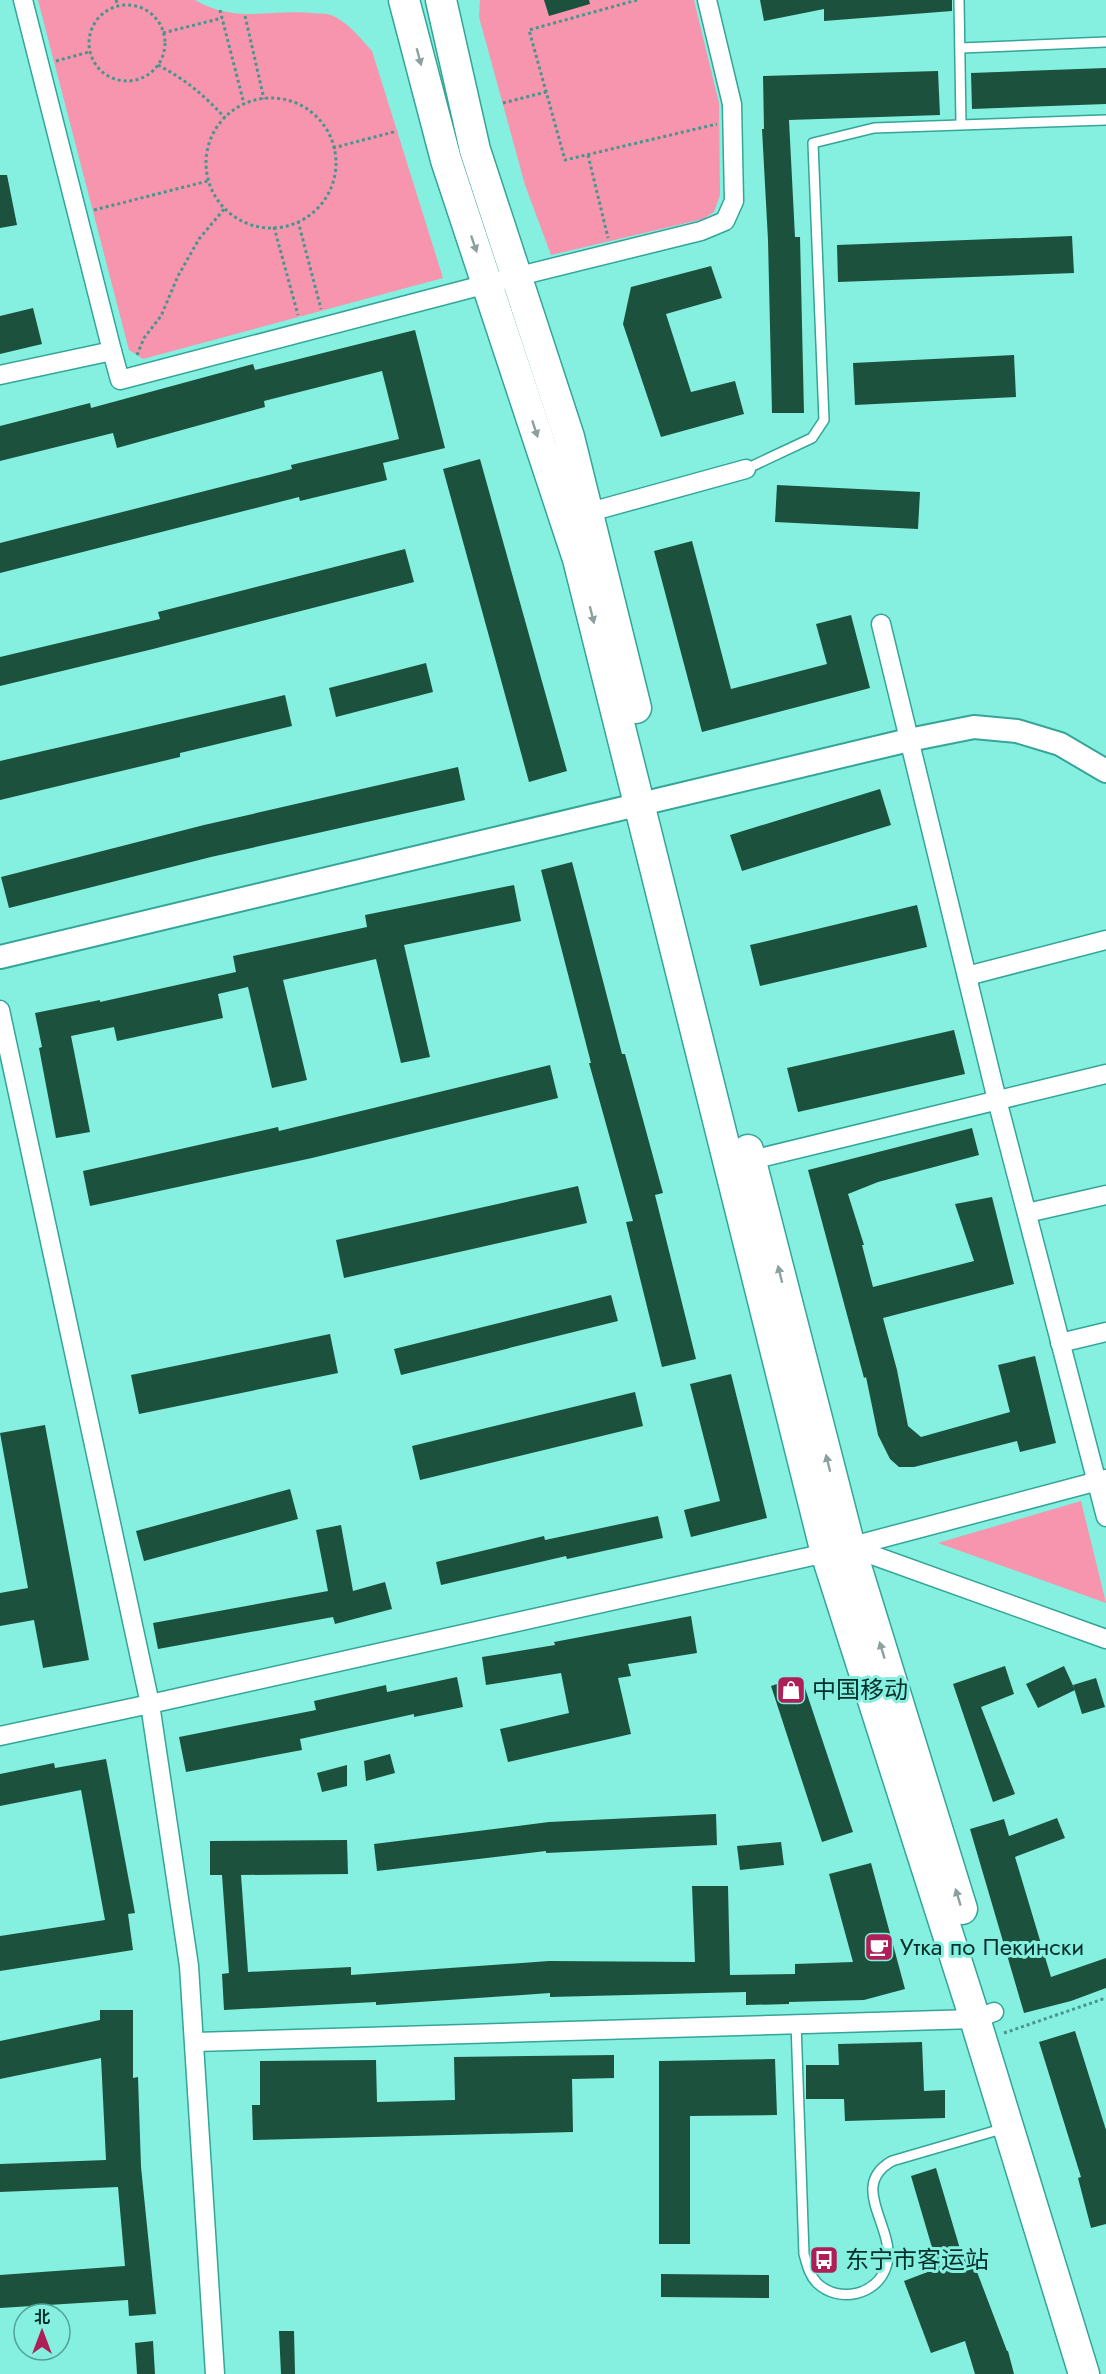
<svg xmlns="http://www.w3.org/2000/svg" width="1106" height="2374" viewBox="0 0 1106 2374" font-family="Jost,'Noto Sans SC',sans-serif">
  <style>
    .green { fill: #f795ae }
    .building { fill: #1c523d }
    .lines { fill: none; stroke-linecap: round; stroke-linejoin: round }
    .service-casing { stroke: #34a598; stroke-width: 12 }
    .minor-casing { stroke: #34a598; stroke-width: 21 }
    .tertiary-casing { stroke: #34a598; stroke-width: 26 }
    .trunk-casing { stroke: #34a598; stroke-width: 33 }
    .path { stroke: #47968c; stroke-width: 3; stroke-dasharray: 3 3; stroke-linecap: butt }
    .service { stroke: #fff; stroke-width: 9 }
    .minor { stroke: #fff; stroke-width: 18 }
    .tertiary { stroke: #fff; stroke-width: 22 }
    .trunk { stroke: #fff; stroke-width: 30 }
    .oneway { fill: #8ca19f }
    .labels { text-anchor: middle; stroke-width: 6; stroke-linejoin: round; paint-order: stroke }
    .poi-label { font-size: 24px; fill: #002f2a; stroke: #85efe0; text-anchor: start }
  </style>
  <rect width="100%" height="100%" fill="#85efe0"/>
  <!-- green -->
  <g class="green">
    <path d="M 38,0 L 195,0 C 236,24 269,9 312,13 C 318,14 326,13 331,15 C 347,21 361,39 372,51 L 443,278 L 143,359 L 129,350 Z"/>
    <polygon points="480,0 694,0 719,103 720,195 714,212 703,219 551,255 525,185 479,17"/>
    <polygon points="1081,1501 1106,1603 938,1543"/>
  </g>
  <!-- building -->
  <g class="building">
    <polygon points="544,0 589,0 590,4 549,16"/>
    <polygon points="760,0 952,0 952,11 824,21 824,9 764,21"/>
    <polygon points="1106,68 1106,104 972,109 971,73"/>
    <polygon points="938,71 940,115 789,120 795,237 800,237 804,413 772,413 768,240 762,129 764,129 763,76"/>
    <polygon points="0,175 7,175 17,225 0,228"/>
    <polygon points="1072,236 1074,273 838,282 837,245"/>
    <polygon points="711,266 722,298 666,314 691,392 735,381 744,414 661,437 623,324 631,287"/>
    <polygon points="33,308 42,344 0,354 0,316"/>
    <polygon points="415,330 445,448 383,463 387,480 300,501 299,497 0,573 0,543 292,469 291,465 399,439 382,371 264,401 265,407 117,448 113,433 0,461 0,426 90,403 91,408 253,364 255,370"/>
    <polygon points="1014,355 1016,397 855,405 853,363"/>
    <polygon points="480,459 567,771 529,782 443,469"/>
    <polygon points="777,485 920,492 918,529 775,522"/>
    <polygon points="692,541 731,689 827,664 816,624 851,615 870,688 702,732 654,551"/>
    <polygon points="405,549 414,582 153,649 0,686 0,657 160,619 158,612"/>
    <polygon points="426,663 433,692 336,717 329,688"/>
    <polygon points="285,695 292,726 180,753 180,757 0,800 0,761"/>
    <polygon points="458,767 465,800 211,857 9,908 1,877 204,825"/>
    <polygon points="880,789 891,825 742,871 730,835"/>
    <polygon points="572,862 622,1054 625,1054 663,1193 655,1195 696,1359 662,1367 626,1222 633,1221 589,1063 591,1063 541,870"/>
    <polygon points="514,885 521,921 404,945 430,1057 401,1063 376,959 283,980 307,1080 272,1088 248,987 218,994 223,1018 117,1041 114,1027 71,1036 90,1132 56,1138 39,1048 42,1047 35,1013 100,1000 100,1002 236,972 233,956 367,927 365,915"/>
    <polygon points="917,905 927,947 760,986 750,945"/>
    <polygon points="954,1030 965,1074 798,1112 787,1068"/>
    <polygon points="550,1065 558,1098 312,1158 90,1206 83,1171 278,1127 279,1131"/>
    <polygon points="972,1128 979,1155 878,1182 848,1194 864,1245 862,1245 873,1287 974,1261 955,1204 992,1197 1014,1284 883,1318 897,1370 908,1426 921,1437 1010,1412 998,1365 1035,1356 1056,1443 1020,1452 1017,1441 914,1467 899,1467 890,1459 878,1435 866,1377 864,1378 856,1348 808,1170"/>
    <polygon points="578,1186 587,1223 344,1278 336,1240"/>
    <polygon points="611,1295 618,1321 401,1375 394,1349"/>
    <polygon points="330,1334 338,1373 139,1414 131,1375"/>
    <polygon points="731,1374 767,1518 691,1537 684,1510 720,1501 690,1384"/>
    <polygon points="635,1392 643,1426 420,1480 412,1446"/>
    <polygon points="45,1425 89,1660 43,1668 34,1620 0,1626 0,1593 28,1588 0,1433"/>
    <polygon points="290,1489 298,1519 144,1561 136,1531"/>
    <polygon points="658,1516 663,1538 567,1559 566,1556 441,1585 436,1562 544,1536 545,1540"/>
    <polygon points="341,1525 353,1591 385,1582 392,1609 335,1624 333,1617 158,1649 153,1623 328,1591 316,1530"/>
    <polygon points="691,1616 697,1653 628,1664 631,1676 618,1678 631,1734 508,1762 500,1729 569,1713 561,1673 486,1685 482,1657 555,1645 554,1642"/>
    <polygon points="1005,1666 1014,1694 981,1707 1015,1794 993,1802 953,1684"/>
    <polygon points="1064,1666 1075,1690 1038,1708 1026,1684"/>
    <polygon points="801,1676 853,1832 822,1842 771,1686"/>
    <polygon points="457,1677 463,1707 414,1717 414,1714 300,1739 302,1750 186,1772 179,1737 316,1710 314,1701 386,1685 387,1692"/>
    <polygon points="1096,1678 1105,1707 1082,1714 1073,1685"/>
    <polygon points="390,1754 395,1773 366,1781 364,1761"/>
    <polygon points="106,1759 135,1913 128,1914 133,1950 0,1971 0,1936 105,1920 81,1790 0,1806 0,1774 54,1763 55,1768"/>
    <polygon points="347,1765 347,1786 322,1792 317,1773"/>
    <polygon points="716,1814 717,1845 546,1853 546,1851 377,1871 374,1844 549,1822"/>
    <polygon points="1057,1818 1065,1838 1015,1857 1051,1977 1106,1958 1106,1988 1071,2001 1024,2013 970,1829 1004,1819 1009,1836"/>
    <polygon points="347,1840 348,1874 241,1875 248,1972 351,1967 351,1975 549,1961 695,1962 692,1886 728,1886 730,1975 795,1974 795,1964 853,1962 829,1874 871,1863 905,1989 864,2000 789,2002 789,2004 746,2005 746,1992 550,1997 550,1993 376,2005 376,2002 224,2010 222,1974 229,1973 222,1875 210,1875 210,1841"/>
    <polygon points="781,1842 784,1865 740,1870 737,1846"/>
    <polygon points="100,2010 133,2010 133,2078 138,2077 141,2167 156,2314 129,2316 128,2300 0,2308 0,2275 125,2266 118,2187 0,2192 0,2164 106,2160 101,2058 0,2079 0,2041 100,2020"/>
    <polygon points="1075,2031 1106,2130 1106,2224 1091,2228 1078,2178 1081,2177 1039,2042"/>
    <polygon points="922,2042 924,2091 945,2090 945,2118 845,2121 844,2099 806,2099 806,2065 839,2065 838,2044"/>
    <polygon points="614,2055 614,2078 572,2079 573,2132 253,2140 252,2105 260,2105 260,2061 376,2060 377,2102 455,2100 454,2057"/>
    <polygon points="775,2059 777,2115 690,2116 690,2244 659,2244 659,2061"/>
    <polygon points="936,2168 963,2259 971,2256 1007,2351 1008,2351 1014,2374 975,2374 965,2341 931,2353 904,2281 938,2268 911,2176"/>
    <polygon points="661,2274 769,2275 769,2298 661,2297"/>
    <polygon points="279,2331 294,2331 295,2374 281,2374"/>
    <polygon points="153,2341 155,2374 137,2374 135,2343"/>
  </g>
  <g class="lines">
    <!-- service casing -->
    <g class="service-casing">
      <g id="service">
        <polyline points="959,0 961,124"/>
        <polyline points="961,48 1106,42"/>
        <polyline points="746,469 812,438 824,420 813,143 874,128 1106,120"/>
        <path d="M 796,2023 L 804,2254 C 807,2264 809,2275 817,2283 C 839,2304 877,2295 886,2267 C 899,2230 846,2187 892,2161 L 1005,2128"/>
      </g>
    </g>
    <!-- minor casing -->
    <g class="minor-casing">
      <g id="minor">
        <polyline points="23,0 112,351"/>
        <polyline points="0,375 112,351 120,380 487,284 701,231 725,221 734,201 732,104 707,0"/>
        <polyline points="579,515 746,469"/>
        <polyline points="881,624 997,1100 1106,1517"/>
        <polyline points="967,976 1106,940"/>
        <polyline points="0,1010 150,1704 189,1966 215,2374"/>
        <polyline points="743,1162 1106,1074"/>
        <polyline points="1027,1213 1106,1195"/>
        <polyline points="1060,1343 1106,1332"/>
        <polyline points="850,1547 1106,1639"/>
        <polyline points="0,1736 150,1704 826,1553 1106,1479"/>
        <polyline points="195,2042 975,2019 994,2012"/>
      </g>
    </g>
    <!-- tertiary casing -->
    <g class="tertiary-casing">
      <polyline id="tertiary" points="0,957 909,740 974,727 1017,731 1060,744 1106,771"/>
    </g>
    <!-- trunk casing -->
    <g class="trunk-casing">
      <g id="trunk">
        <polyline points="404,0 446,160 578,559 826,1553 975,2019 1084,2374"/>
        <polyline points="441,0 475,150 569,437 636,708"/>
        <polyline points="748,1150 850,1547 962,1909"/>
      </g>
    </g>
    <!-- path -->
    <g class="path">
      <polyline points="116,0 118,6"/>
      <polyline points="637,0 529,30 565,160 717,124"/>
      <circle cx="127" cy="43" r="38"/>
      <polyline points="220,10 244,104"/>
      <polyline points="245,16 264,99"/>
      <polyline points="163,33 222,18"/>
      <polyline points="56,61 89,52"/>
      <path d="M 158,65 C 186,80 203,94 225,118"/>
      <circle cx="271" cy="163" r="65"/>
      <polyline points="503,103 546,92"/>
      <polyline points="333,148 397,131"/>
      <polyline points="588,155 608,238"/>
      <polyline points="94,210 208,181"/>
      <polyline points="298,221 321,309"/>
      <polyline points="274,227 298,315"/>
      <polyline points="137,355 144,338 161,316 178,276 199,239 225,208"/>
      <polyline points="1004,2033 1106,1998"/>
    </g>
    <!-- service -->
    <use href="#service" class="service"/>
    <!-- minor -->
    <use href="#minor" class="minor"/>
    <!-- tertiary -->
    <use href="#tertiary" class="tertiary"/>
    <!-- trunk -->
    <use href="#trunk" class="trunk"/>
  </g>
  <!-- one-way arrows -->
  <defs><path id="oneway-solid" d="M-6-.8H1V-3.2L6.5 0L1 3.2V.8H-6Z" transform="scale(1.5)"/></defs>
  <g class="oneway">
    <use href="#oneway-solid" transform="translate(419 57) rotate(75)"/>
    <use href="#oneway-solid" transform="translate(474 244) rotate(71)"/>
    <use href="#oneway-solid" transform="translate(535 429) rotate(72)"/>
    <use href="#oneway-solid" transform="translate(592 615) rotate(76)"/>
    <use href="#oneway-solid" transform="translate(780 1274) rotate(-104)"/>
    <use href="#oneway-solid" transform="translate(828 1463) rotate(-104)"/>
    <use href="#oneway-solid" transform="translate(882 1650) rotate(-107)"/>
    <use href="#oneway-solid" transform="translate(958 1897) rotate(-107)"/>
  </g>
  <!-- icons -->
  <defs>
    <g id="shop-square" transform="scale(1.5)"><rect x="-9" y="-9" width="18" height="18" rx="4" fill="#ae1f57" stroke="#85efe0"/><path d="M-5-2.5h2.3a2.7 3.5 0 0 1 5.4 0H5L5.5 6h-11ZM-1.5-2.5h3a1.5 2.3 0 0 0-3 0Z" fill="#fff"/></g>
    <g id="cafe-square" transform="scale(1.5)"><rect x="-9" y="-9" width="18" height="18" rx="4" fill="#ae1f57" stroke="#85efe0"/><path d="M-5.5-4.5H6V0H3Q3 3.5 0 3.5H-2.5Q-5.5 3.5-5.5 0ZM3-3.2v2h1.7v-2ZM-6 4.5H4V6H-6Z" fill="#fff"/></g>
    <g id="bus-square" transform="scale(1.5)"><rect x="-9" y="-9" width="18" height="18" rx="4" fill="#ae1f57" stroke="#85efe0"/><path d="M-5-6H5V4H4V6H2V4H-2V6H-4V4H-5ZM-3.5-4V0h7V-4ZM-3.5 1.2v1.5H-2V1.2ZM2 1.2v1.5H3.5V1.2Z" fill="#fff"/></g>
  </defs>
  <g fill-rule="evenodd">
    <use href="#shop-square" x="791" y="1690"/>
    <use href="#cafe-square" x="879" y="1947"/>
    <use href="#bus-square" x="824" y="2260"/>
  </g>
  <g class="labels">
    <!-- poi labels -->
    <g class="poi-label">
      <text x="812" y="1698">中国移动</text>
      <text x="900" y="1955">Утка по Пекински</text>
      <text x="845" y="2268">东宁市客运站</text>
    </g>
  </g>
  <!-- north arrow -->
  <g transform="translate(42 2332)"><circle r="28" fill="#85efe0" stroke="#50a297" stroke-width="1.5"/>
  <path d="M0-4.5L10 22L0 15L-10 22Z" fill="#ae1f57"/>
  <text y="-9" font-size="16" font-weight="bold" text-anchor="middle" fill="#002f2a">北</text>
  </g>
</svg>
